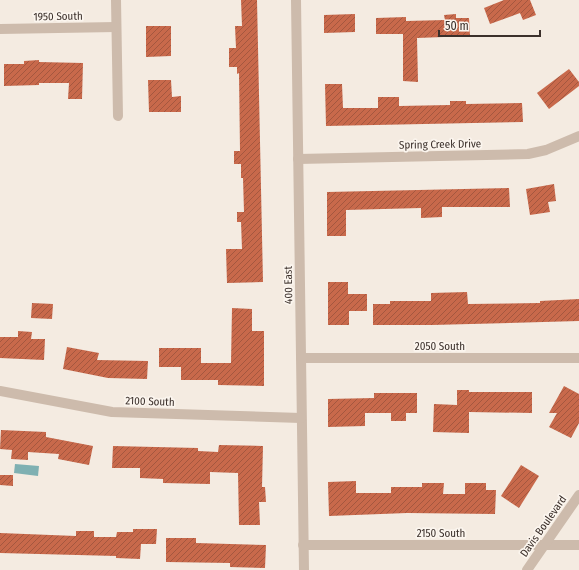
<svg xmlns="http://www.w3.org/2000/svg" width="579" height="570" viewBox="0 0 579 570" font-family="'Fira Sans Condensed',sans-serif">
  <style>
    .water { fill: #7fb0b2 }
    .building { fill: url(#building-hatch) }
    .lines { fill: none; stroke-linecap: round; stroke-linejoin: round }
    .minor { stroke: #cdbbac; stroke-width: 10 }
    .tertiary { stroke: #cdbbac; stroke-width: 10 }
    .labels { text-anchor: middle; stroke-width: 3.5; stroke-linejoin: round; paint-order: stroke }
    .street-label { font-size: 11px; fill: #3b302b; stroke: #fbf5ee }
  </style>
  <defs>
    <pattern id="building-hatch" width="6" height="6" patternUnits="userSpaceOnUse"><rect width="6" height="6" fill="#c8694b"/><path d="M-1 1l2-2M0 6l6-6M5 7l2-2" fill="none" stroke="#a4573f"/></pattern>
  </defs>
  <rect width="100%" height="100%" fill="#f4ebe1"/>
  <!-- water -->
  <polygon class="water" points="15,464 39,466 38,476 14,473"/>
  <!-- building -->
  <g class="building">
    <polygon points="241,0 257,0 263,282 227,283 226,249 242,249 241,222 237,222 237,212 244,212 243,178 241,178 241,164 234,164 234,151 240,151 239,73 237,74 237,67 229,67 229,48 236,48 235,26 242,26"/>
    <polygon points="504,0 530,0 536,15 523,20 520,13 490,24 484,8"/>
    <polygon points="355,14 355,32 324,33 324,15"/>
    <polygon points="456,14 456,18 469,18 470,36 417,38 418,82 403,81 403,34 376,34 376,18 406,17 406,21 445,20 444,15"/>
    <polygon points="146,26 171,26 171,56 146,57"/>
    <polygon points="39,60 39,62 83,63 82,99 68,99 69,83 39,83 39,85 4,86 4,64 24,64 24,61"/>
    <polygon points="569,69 579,82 579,86 549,109 537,93"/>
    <polygon points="148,80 171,80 172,97 181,96 181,112 149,112"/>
    <polygon points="325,84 342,84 343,108 378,108 378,97 399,97 399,106 450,105 450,101 466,101 466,104 522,103 523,122 326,126"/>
    <polygon points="554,184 556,201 548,202 550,212 530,215 526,189"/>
    <polygon points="509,188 510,207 442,207 442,217 421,218 421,208 346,210 346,236 327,236 327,192"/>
    <polygon points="328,282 348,282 348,294 367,294 367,311 349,311 349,325 328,325"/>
    <polygon points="467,292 468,304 540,303 540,301 579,299 579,321 432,325 373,325 373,304 390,304 390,301 431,301 431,293"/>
    <polygon points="32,303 53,304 52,319 31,318"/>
    <polygon points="232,308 252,309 252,331 264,331 264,386 218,385 218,380 181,380 181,367 159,367 159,348 201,348 201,363 231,363"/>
    <polygon points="18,331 32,332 31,339 45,339 44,360 0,358 0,337 18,337"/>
    <polygon points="67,347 99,353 97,360 148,361 147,379 108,378 63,369"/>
    <polygon points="564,386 579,394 579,423 571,438 549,427 557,413 549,413"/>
    <polygon points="457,390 469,390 469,392 532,392 532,413 469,412 469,433 433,432 434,404 457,405"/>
    <polygon points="374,393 417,393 417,413 406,413 406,421 391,421 391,413 365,413 365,426 328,427 328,399 374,398"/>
    <polygon points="1,430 46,432 46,437 93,446 89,465 58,459 59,454 28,452 28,460 11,459 12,450 0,449"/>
    <polygon points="219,445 263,446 262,487 265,487 266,502 259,502 260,525 239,525 238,473 210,472 210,484 163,483 163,479 140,478 140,468 112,468 113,446 198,448 198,451 218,452"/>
    <polygon points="521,465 539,476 519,508 501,496"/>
    <polygon points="0,475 13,475 13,486 0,485"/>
    <polygon points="356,481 356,493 391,493 391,487 422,487 422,483 444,483 443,494 465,494 465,483 486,483 486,490 496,490 495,514 407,513 329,516 328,482"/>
    <polygon points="133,529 157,529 156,544 141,544 140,559 116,558 116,556 0,553 0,533 76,536 76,531 94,531 94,537 116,537 117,532 133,532"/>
    <polygon points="166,538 196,538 196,543 266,545 265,568 230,567 230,563 166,562"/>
  </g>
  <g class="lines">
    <!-- minor -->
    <g class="minor">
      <polyline points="116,0 118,116"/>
      <polyline points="296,0 304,570"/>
      <polyline points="0,29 116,27"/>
      <polyline points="298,159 528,154 546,150 579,136"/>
      <polyline points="301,358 579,358"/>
      <polyline points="0,391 112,412 301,418"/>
      <polyline points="303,545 545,545"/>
    </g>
    <!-- tertiary -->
    <g class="tertiary">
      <polyline points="545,545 579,545"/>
      <polyline points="527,570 579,495"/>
    </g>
  </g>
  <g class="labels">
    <!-- street labels -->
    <g class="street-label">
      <text transform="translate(58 16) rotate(-1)" y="4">1950 South</text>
      <text transform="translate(440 144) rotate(-1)" y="4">Spring Creek Drive</text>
      <text transform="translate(288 285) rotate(-91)" y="4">400 East</text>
      <text x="440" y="350">2050 South</text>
      <text transform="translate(150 401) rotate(2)" y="4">2100 South</text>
      <text transform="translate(543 526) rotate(-55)" y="4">Davis Boulevard</text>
      <text x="441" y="537">2150 South</text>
    </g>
  </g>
  <!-- scale -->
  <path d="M439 30v6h101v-6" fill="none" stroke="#3b302b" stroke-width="2"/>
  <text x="445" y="30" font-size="12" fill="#3b302b" stroke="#fbf5ee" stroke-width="3" paint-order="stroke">50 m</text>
</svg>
